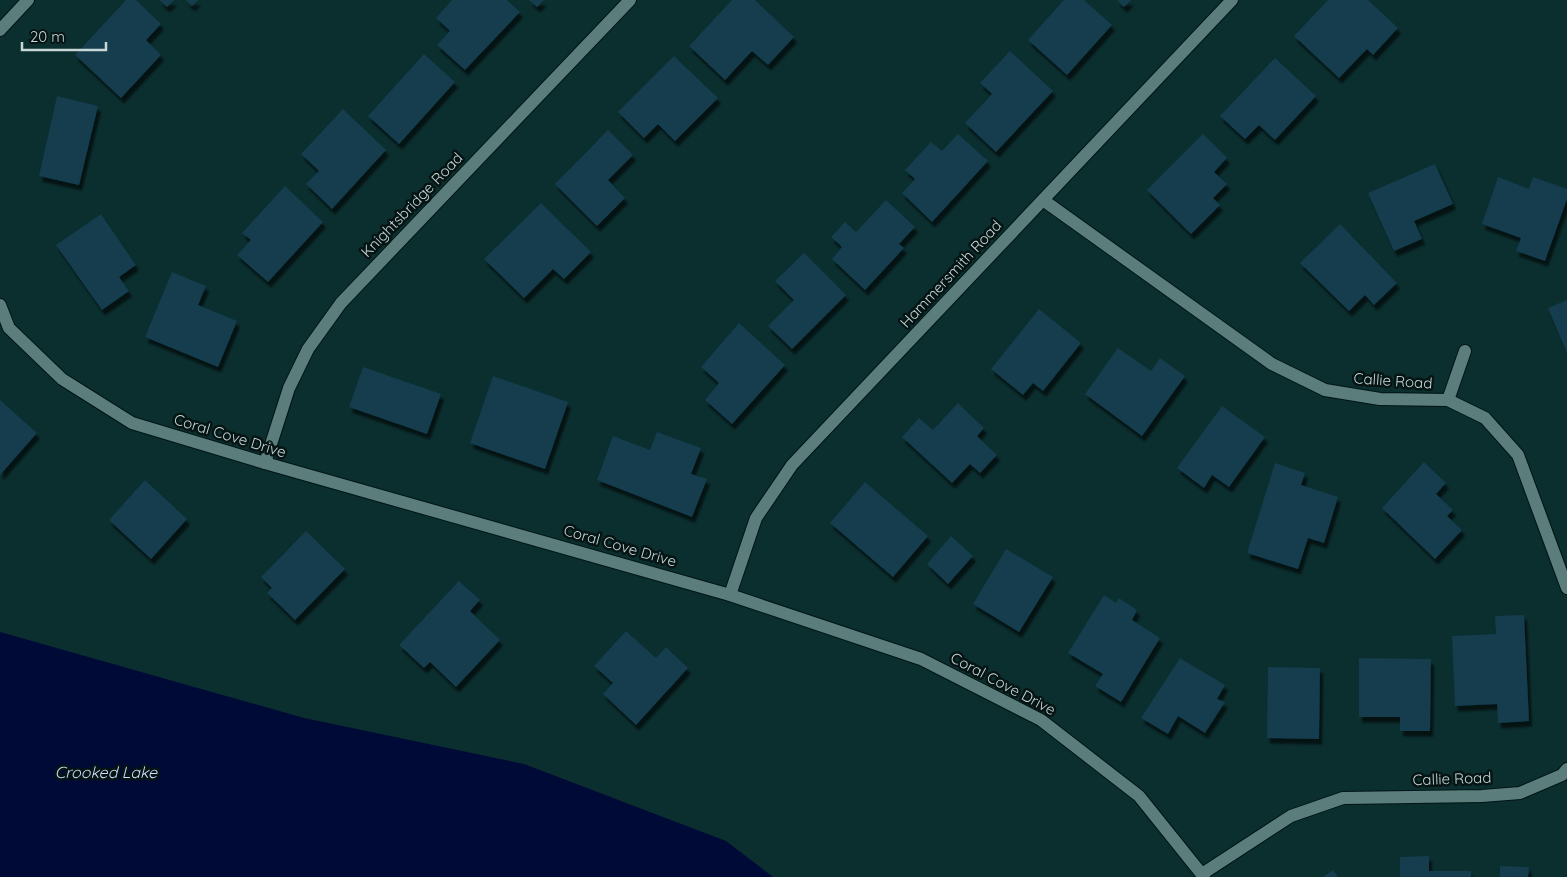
<svg xmlns="http://www.w3.org/2000/svg" width="1567" height="877" viewBox="0 0 1567 877" font-family="Quicksand,sans-serif">
  <style>
    .water { fill: #000a37 }
    .building { fill: #133d4e; filter: url(#shadow) }
    .lines { fill: none; stroke-linecap: round; stroke-linejoin: round }
    .minor-casing { stroke: #001515; stroke-width: 14 }
    .minor { stroke: #5b7e7d; stroke-width: 12 }
    .labels { text-anchor: middle; stroke-width: 5; stroke-linejoin: round; paint-order: stroke }
    .street-label { font-size: 15px; fill: #c5d7d7; stroke: #061414 }
    .water-label { font-size: 16px; font-style: italic; fill: #cbdcfc; stroke: #061414 }
  </style>
  <defs>
    <filter id="shadow"><feDropShadow dx="3" dy="5.5" stdDeviation="1" flood-color="#0009"/></filter>
  </defs>
  <rect width="100%" height="100%" fill="#0b2e2e"/>
  <!-- water -->
  <polygon class="water" points="0,632 304,718 524,764 726,841 773,877 0,877"/>
  <!-- building -->
  <g class="building">
    <polygon points="126,0 136,0 161,24 146,40 161,55 121,98 75,55"/>
    <polygon points="159,0 174,0 167,7"/>
    <polygon points="186,0 198,0 192,6"/>
    <polygon points="452,0 507,0 520,12 465,70 437,45 450,31 436,18"/>
    <polygon points="529,0 544,0 537,7"/>
    <polygon points="732,0 755,0 794,37 768,65 752,51 725,80 689,46"/>
    <polygon points="1064,0 1084,0 1112,25 1067,75 1028,40"/>
    <polygon points="1117,0 1131,0 1124,7"/>
    <polygon points="1328,0 1368,0 1398,28 1373,55 1367,49 1339,78 1294,36"/>
    <polygon points="1010,51 1053,91 996,152 965,123 992,94 980,83"/>
    <polygon points="424,54 455,82 399,144 368,116"/>
    <polygon points="674,56 718,98 675,141 658,124 644,138 618,112"/>
    <polygon points="1275,58 1316,96 1275,140 1259,125 1245,139 1220,116"/>
    <polygon points="57,96 98,106 79,185 39,176"/>
    <polygon points="343,109 386,150 332,209 306,184 319,171 301,154"/>
    <polygon points="608,130 633,155 608,180 625,198 597,226 555,184"/>
    <polygon points="958,134 988,161 932,222 902,193 915,179 905,170 931,142 942,151"/>
    <polygon points="1203,134 1227,158 1214,172 1227,184 1213,198 1220,205 1191,234 1147,190"/>
    <polygon points="1435,164 1453,204 1414,221 1422,239 1394,251 1368,193"/>
    <polygon points="1498,177 1529,189 1533,177 1567,189 1567,199 1545,261 1516,251 1521,238 1482,224"/>
    <polygon points="285,186 323,222 268,282 237,255 251,240 242,233"/>
    <polygon points="886,200 915,227 899,244 904,248 865,290 832,259 842,247 831,237 845,222 856,232"/>
    <polygon points="541,203 591,252 564,279 553,269 524,298 484,259"/>
    <polygon points="101,214 136,265 119,277 129,291 102,310 56,245"/>
    <polygon points="1340,224 1397,283 1374,305 1365,295 1349,311 1300,263"/>
    <polygon points="804,253 846,295 792,349 768,326 794,300 775,281"/>
    <polygon points="172,272 206,286 198,305 237,321 218,367 145,337"/>
    <polygon points="1567,300 1567,353 1548,308"/>
    <polygon points="1039,309 1081,343 1043,391 1033,383 1023,395 991,369"/>
    <polygon points="739,323 785,365 732,424 705,400 719,383 701,367"/>
    <polygon points="1118,348 1151,371 1160,358 1185,376 1142,436 1085,394"/>
    <polygon points="363,367 441,394 427,434 349,407"/>
    <polygon points="493,376 568,402 545,469 470,443"/>
    <polygon points="0,400 37,433 0,475"/>
    <polygon points="958,403 984,428 977,436 997,455 980,473 970,464 952,483 902,437 919,418 933,430"/>
    <polygon points="1222,406 1265,437 1229,487 1212,475 1204,488 1177,468"/>
    <polygon points="657,432 701,448 691,474 707,479 692,517 597,480 613,436 650,450"/>
    <polygon points="1424,462 1446,483 1436,494 1453,510 1447,516 1462,530 1435,559 1382,508"/>
    <polygon points="1275,463 1305,473 1301,485 1338,497 1324,543 1308,538 1298,569 1247,553"/>
    <polygon points="145,480 187,519 151,559 109,520"/>
    <polygon points="865,482 928,536 893,577 830,523"/>
    <polygon points="306,531 345,569 295,620 267,593 272,588 261,577"/>
    <polygon points="951,536 973,556 948,584 927,564"/>
    <polygon points="1006,549 1053,577 1019,632 973,604"/>
    <polygon points="459,581 480,600 470,611 500,640 456,687 430,662 424,668 399,645"/>
    <polygon points="1104,595 1116,603 1119,598 1137,610 1132,620 1160,638 1121,702 1095,686 1103,674 1068,653"/>
    <polygon points="1524,615 1529,721 1498,723 1497,704 1455,706 1452,636 1496,634 1495,616"/>
    <polygon points="626,631 656,658 666,647 688,668 636,725 603,694 613,683 594,666"/>
    <polygon points="1180,658 1225,685 1217,699 1225,702 1205,733 1178,716 1168,734 1141,718"/>
    <polygon points="1359,658 1431,659 1430,731 1400,731 1400,717 1359,717"/>
    <polygon points="1268,667 1320,668 1319,739 1267,738"/>
    <polygon points="1429,856 1429,871 1471,871 1471,877 1400,877 1400,857"/>
    <polygon points="1500,866 1529,867 1528,877 1500,877"/>
    <polygon points="1333,870 1338,877 1323,877"/>
  </g>
  <g class="lines">
    <!-- minor casing -->
    <g class="minor-casing">
      <g id="minor">
        <polyline points="0,30 28,0"/>
        <polyline points="1043,200 1272,364 1325,390 1380,399 1448,400 1485,418 1518,455 1567,588"/>
        <polyline points="0,305 9,328 62,379 132,423 265,463 730,595 921,659 1041,720 1139,796 1204,877"/>
        <polyline points="1448,400 1465,351"/>
        <polyline points="265,463 289,388 308,349 341,303 630,0"/>
        <polyline points="730,595 756,518 792,465 1232,0"/>
        <polyline points="1202,874 1291,816 1343,798 1482,796 1520,793 1562,775 1567,769"/>
      </g>
    </g>
    <!-- minor -->
    <use href="#minor" class="minor"/>
  </g>
  <g class="labels">
    <!-- street labels -->
    <g class="street-label">
      <text transform="translate(412 205) rotate(-46)" y="5">Knightsbridge Road</text>
      <text transform="translate(951 274) rotate(-47)" y="5">Hammersmith Road</text>
      <text transform="translate(1393 381) rotate(4)" y="5">Callie Road</text>
      <text transform="translate(230 436) rotate(17)" y="5">Coral Cove Drive</text>
      <text transform="translate(620 546) rotate(16)" y="5">Coral Cove Drive</text>
      <text transform="translate(1003 684) rotate(28)" y="5">Coral Cove Drive</text>
      <text transform="translate(1452 779) rotate(-2)" y="5">Callie Road</text>
    </g>
    <!-- water labels -->
    <g class="water-label">
      <text x="106" y="778">Crooked Lake</text>
    </g>
  </g>
  <!-- scale -->
  <path d="M22 42v8h84v-8" fill="none" stroke="#c5d7d7" stroke-width="2.5"/>
  <text x="30" y="42" font-size="15" fill="#c5d7d7" stroke="#061414" stroke-width="4" paint-order="stroke">20 m</text>
</svg>
